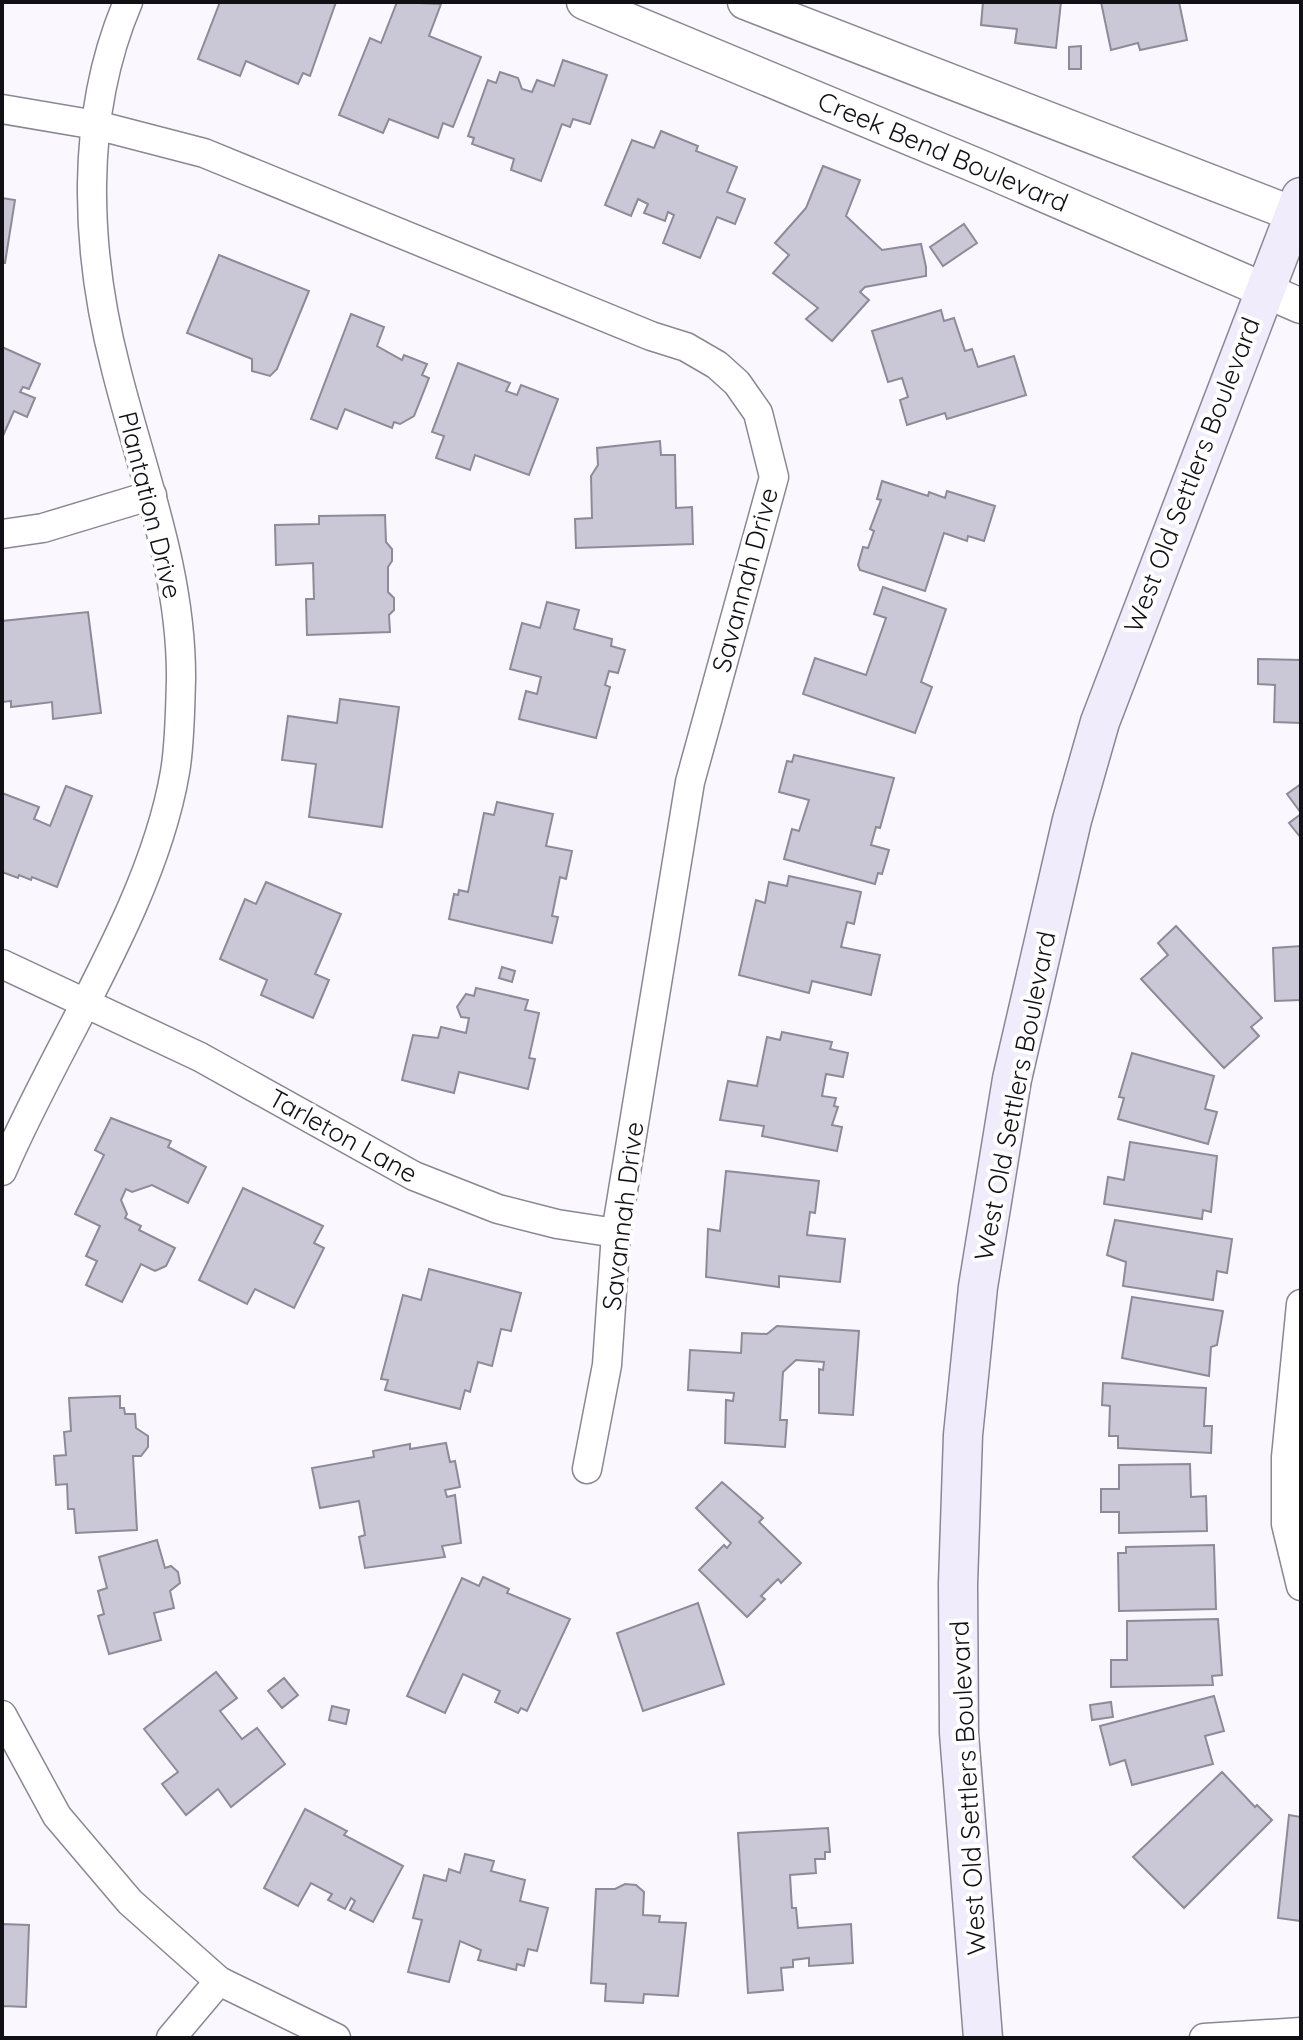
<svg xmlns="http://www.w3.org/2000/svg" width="1303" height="2040" viewBox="0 0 1303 2040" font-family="Quicksand,sans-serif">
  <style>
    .building { fill: #cac7d6; stroke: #8e8a98; stroke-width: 2 }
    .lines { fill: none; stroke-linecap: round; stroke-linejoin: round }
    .minor-casing { stroke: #8a8795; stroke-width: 31 }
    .tertiary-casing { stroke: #8a8795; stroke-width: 37 }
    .secondary-casing { stroke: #8a8795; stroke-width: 41 }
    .minor { stroke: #fff; stroke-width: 28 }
    .tertiary { stroke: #fff; stroke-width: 34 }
    .secondary { stroke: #f0ecfc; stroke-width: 38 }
    .labels { text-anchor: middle; stroke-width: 8; stroke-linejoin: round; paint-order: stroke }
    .street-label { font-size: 26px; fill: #111015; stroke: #fff }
  </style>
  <rect width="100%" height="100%" fill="#faf8fe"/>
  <!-- building -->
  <g class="building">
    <polygon points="220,2 336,2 310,76 303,73 298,84 246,61 240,76 198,59"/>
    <polygon points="397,2 441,4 429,36 481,57 453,127 443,123 438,138 389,119 383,133 339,115 370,38 381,43"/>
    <polygon points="983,2 1061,2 1056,48 1015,43 1017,29 981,25"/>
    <polygon points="1101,2 1179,2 1187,40 1140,50 1138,43 1111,50"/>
    <polygon points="1081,46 1081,69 1069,69 1069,47"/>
    <polygon points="563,60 607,75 590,124 573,119 570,127 562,124 541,181 511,170 514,159 472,144 474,138 468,136 488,80 496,83 500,72 518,78 522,89 532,92 537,80 554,86"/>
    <polygon points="661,131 698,146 696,151 737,167 727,192 745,199 735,224 717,217 700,258 663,243 674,215 668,212 665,221 644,213 648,204 638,199 631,216 605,205 632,140 654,148"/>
    <polygon points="823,166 860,180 846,216 882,250 921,244 926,267 926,276 865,287 860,292 869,300 832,341 806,319 818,308 773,273 789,255 775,243 806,208"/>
    <polygon points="2,198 15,200 5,263 2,263"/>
    <polygon points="964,224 977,243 943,266 930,247"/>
    <polygon points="219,255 309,291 277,369 270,376 252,371 252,359 187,333"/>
    <polygon points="941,310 944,321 954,318 965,351 972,349 978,367 1014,356 1026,395 947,419 945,413 907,425 900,400 908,397 902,378 888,382 872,331"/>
    <polygon points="351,314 384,327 377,346 402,360 404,355 427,364 422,375 429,378 414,416 400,424 394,422 392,428 345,409 337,429 311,419"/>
    <polygon points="2,347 40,364 29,389 23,387 20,392 35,398 27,417 14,411 2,438"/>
    <polygon points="458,363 510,383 506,391 517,395 521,385 558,399 529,475 475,455 470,470 436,458 444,436 432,432"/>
    <polygon points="660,441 661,455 675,455 676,508 692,507 693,544 576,548 575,519 592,518 591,476 598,465 597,448"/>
    <polygon points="882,481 928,496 929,492 945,498 947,491 995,506 984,541 968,536 967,541 944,533 925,591 860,570 858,565 863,547 868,548 874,531 870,529 881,500 877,499"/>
    <polygon points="385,515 386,542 392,549 392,561 388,567 388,592 394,598 394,610 389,615 390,632 307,635 306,599 314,599 313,563 276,565 275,525 319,524 319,516"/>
    <polygon points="883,587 946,609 921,682 932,687 915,733 803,694 815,658 866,675 886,618 874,614"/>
    <polygon points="547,602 579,610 574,629 612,639 611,646 625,650 618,673 609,671 605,685 610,687 596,738 519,719 526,691 537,694 541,677 510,669 522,623 540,628"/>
    <polygon points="88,612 101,713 53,719 52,702 11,707 11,701 2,702 2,621"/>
    <polygon points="1258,659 1301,660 1301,723 1274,722 1275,685 1258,684"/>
    <polygon points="340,699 399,707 382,827 309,817 316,764 282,760 288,716 337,723"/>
    <polygon points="794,755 894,778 880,828 876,827 871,845 889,850 882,874 878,873 875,884 784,859 792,829 799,831 809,800 779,792 787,761 792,762"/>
    <polygon points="1301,784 1301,813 1287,794"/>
    <polygon points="66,786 92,796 57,887 32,877 31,880 19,875 18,878 2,872 2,793 39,807 34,819 50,826"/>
    <polygon points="497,802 553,814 546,846 572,851 566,879 560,877 552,916 558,917 552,943 449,919 454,894 458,895 459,890 468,892 484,813 494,815"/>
    <polygon points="1301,814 1301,838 1289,823"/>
    <polygon points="789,876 861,892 854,924 847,922 841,947 880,955 871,995 812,981 809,993 739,975 756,900 765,903 769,882 787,886"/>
    <polygon points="266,882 341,914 315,974 329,980 313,1018 261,995 267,980 220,959 245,899 256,904"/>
    <polygon points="1176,926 1262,1018 1251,1027 1259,1036 1224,1068 1141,979 1168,955 1158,943"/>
    <polygon points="1301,946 1301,1000 1275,1001 1273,948"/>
    <polygon points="502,967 515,971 512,982 499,978"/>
    <polygon points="476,988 528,1000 525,1010 539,1013 529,1058 535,1059 528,1089 459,1072 454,1093 402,1080 413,1035 438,1038 441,1027 466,1033 469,1018 461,1017 457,1007 466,994 474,996"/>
    <polygon points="782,1032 832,1042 830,1049 848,1053 843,1077 826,1074 822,1096 836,1098 834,1106 838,1107 832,1125 842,1127 837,1151 762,1136 764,1126 720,1120 728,1081 757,1086 767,1037 780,1040"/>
    <polygon points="1132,1053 1214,1076 1205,1109 1217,1112 1208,1144 1118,1119 1124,1098 1119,1097"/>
    <polygon points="111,1118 171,1141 168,1147 206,1167 188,1203 152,1185 132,1192 126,1189 121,1200 127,1214 125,1218 141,1226 139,1230 175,1248 166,1266 155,1271 141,1264 122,1302 86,1285 97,1261 86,1256 100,1226 75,1214 104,1155 95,1150"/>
    <polygon points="1130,1142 1217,1156 1211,1212 1203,1210 1202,1219 1104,1204 1108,1177 1124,1180"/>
    <polygon points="726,1171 819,1181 815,1213 810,1212 807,1235 845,1239 840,1282 779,1276 779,1287 706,1277 708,1229 720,1231"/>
    <polygon points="243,1188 323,1226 314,1243 324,1248 294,1308 255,1289 247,1304 199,1280"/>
    <polygon points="1115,1220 1232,1239 1227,1273 1217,1271 1213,1300 1123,1286 1126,1262 1107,1255"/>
    <polygon points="429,1269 521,1293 511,1331 501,1329 492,1366 478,1362 470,1392 465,1390 460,1409 385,1390 388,1380 381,1379 403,1295 421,1300"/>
    <polygon points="1132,1297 1223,1311 1217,1345 1211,1347 1209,1376 1122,1358"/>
    <polygon points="777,1326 859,1331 853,1415 819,1413 819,1369 823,1370 824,1362 796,1360 783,1372 780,1420 787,1420 785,1447 725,1443 726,1400 733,1401 734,1393 688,1390 690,1350 741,1353 742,1333 767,1334"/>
    <polygon points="1103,1383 1206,1388 1204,1426 1212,1426 1211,1453 1118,1448 1118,1436 1109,1436 1110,1406 1102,1405"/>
    <polygon points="120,1396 120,1408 124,1408 125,1414 135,1414 136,1428 148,1436 148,1447 141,1456 133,1456 137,1530 76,1533 74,1509 68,1509 67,1484 56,1485 54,1456 66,1455 64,1432 71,1431 69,1398"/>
    <polygon points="446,1443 450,1462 455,1461 460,1487 445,1490 447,1497 455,1495 461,1543 442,1546 445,1557 365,1568 359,1537 365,1535 359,1501 320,1508 312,1468 374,1457 373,1451 410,1444 410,1449"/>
    <polygon points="1190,1464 1191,1497 1206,1496 1207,1531 1119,1533 1119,1512 1101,1512 1101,1489 1119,1489 1119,1465"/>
    <polygon points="722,1482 763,1518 759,1522 801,1563 781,1583 778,1579 761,1596 765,1599 747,1617 699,1570 724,1545 727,1548 731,1543 696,1508"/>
    <polygon points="157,1540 165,1568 171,1566 178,1572 180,1583 170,1591 174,1608 154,1613 161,1640 109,1654 98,1616 104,1614 98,1591 107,1588 99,1557"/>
    <polygon points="1214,1545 1216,1609 1119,1611 1118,1553 1126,1553 1126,1547"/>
    <polygon points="483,1577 509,1589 507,1593 570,1619 527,1711 521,1708 518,1713 495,1702 500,1691 463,1674 445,1713 407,1696 462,1578 479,1586"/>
    <polygon points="698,1603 724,1684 643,1711 617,1633"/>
    <polygon points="1218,1619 1222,1675 1212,1676 1213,1685 1111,1687 1111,1660 1127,1660 1127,1621"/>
    <polygon points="216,1672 237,1698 220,1711 242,1739 257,1728 285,1764 231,1807 218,1789 186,1815 162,1784 178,1772 144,1729"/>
    <polygon points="284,1678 298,1695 282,1708 268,1691"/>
    <polygon points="1214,1696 1224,1731 1205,1736 1213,1764 1132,1785 1125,1760 1110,1765 1100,1726"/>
    <polygon points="1111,1702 1113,1717 1092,1720 1090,1705"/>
    <polygon points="332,1706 349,1710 346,1724 329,1720"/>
    <polygon points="1222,1772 1255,1807 1257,1805 1272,1820 1184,1908 1133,1857"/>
    <polygon points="305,1809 347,1831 344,1835 403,1866 373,1922 350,1910 355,1901 351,1898 345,1909 328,1900 332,1894 311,1883 298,1906 264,1888"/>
    <polygon points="1289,1815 1301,1817 1301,1921 1278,1918"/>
    <polygon points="828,1828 830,1852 825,1852 825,1859 815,1859 816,1873 790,1875 792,1908 796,1908 798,1928 851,1924 853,1963 809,1966 809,1958 793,1960 793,1967 781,1968 783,1990 748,1993 738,1833"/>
    <polygon points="465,1854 494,1861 491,1871 525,1880 520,1901 548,1908 537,1951 528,1949 524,1966 517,1964 516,1970 478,1960 481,1950 460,1941 449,1982 408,1972 422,1920 413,1918 424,1875 446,1881 449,1869 460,1873"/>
    <polygon points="625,1884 636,1885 644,1892 643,1915 660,1916 659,1922 686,1923 678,1996 644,1994 643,2003 605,2001 606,1984 591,1983 596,1889 615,1889"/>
    <polygon points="2,1924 29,1925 26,2007 3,2006 2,2024"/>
  </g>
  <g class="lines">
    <!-- minor casing -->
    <g class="minor-casing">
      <g id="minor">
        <polyline points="2,109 96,125 204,153 651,336 686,347 717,365 737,383 758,413 774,477 690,782 616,1233 607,1365 587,1469"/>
        <polyline points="2,534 43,528 152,495"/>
        <polyline points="2,964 200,1057 414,1176 498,1209 557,1224 616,1233"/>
        <path d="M 2,1171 C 56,1044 152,907 175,772 C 180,743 180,710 181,680 C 182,571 142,473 116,369 C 85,250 79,117 128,2"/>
        <polyline points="1301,1304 1286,1457 1286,1524 1301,1586"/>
        <polyline points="2,1715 57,1816 130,1902 219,1981 336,2038"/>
        <polyline points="171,2038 219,1981"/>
        <polyline points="1204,2038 1301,2032"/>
      </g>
    </g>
    <!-- tertiary casing -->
    <g class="tertiary-casing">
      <g id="tertiary">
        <polyline points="584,2 987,170 1301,306"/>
        <polyline points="745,2 1301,217"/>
      </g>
    </g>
    <!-- secondary casing -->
    <g class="secondary-casing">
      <polyline id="secondary" points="983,2038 959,1733 958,1584 963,1435 978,1287 1012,1079 1072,820 1100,722 1301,197"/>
    </g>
    <!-- minor -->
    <use href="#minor" class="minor"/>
    <!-- tertiary -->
    <use href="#tertiary" class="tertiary"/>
    <!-- secondary -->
    <use href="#secondary" class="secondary"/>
  </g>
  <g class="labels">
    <!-- street labels -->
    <g class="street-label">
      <text transform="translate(943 152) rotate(23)" y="9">Creek Bend Boulevard</text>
      <text transform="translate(1192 475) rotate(-69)" y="9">West Old Settlers Boulevard</text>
      <text transform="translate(150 505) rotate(76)" y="9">Plantation Drive</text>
      <text transform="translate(745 580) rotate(-75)" y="9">Savannah Drive</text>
      <text transform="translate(1015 1096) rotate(-79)" y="9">West Old Settlers Boulevard</text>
      <text transform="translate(343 1136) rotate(29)" y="9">Tarleton Lane</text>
      <text transform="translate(623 1216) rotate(-83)" y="9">Savannah Drive</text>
      <text transform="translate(968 1788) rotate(-93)" y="9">West Old Settlers Boulevard</text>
    </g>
  </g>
  <!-- border -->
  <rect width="1303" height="2040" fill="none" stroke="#111015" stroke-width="8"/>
</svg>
